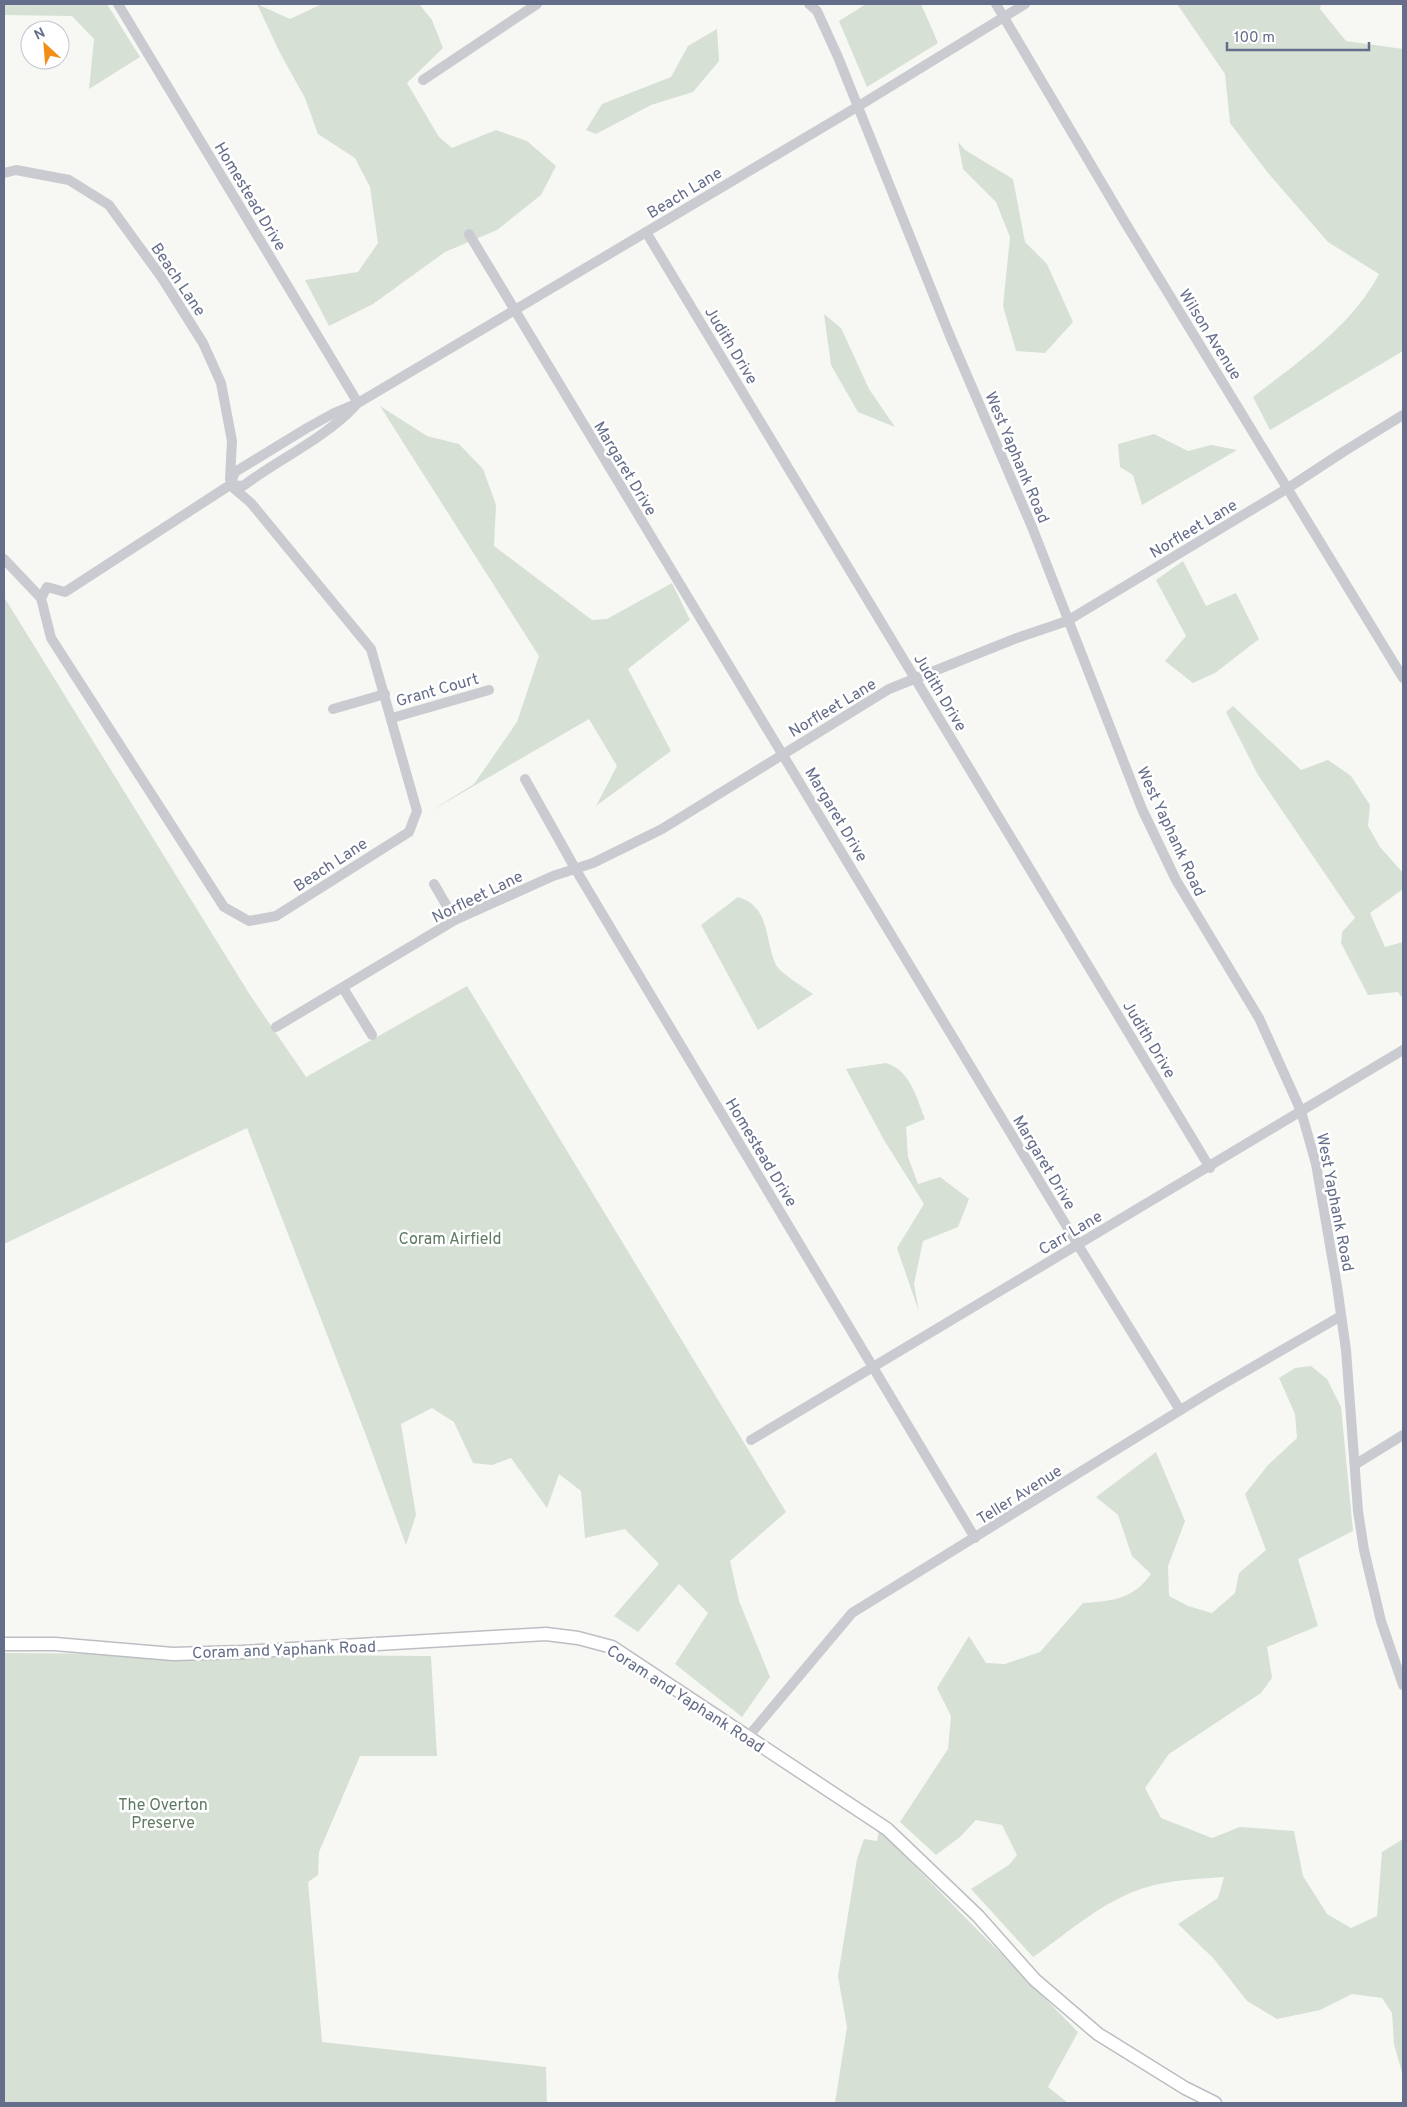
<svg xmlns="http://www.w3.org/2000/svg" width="1407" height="2107" viewBox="0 0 1407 2107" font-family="Overpass,sans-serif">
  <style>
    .green { fill: #d6e0d5 }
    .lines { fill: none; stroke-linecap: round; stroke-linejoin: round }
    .major-casing { stroke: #bcbec3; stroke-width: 15 }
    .minor { stroke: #cacbd0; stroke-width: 10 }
    .major { stroke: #fff; stroke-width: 12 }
    .labels { text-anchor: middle; stroke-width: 5; stroke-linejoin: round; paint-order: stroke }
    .street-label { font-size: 16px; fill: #646d89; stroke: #fff }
    .park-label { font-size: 16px; fill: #5f7a62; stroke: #fff }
  </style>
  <rect width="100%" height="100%" fill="#f7f8f4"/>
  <!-- green -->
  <g class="green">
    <polygon points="4,4 107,4 140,57 89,89 94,39 72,16 4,15"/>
    <polygon points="257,4 290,19 322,4 419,4 432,20 443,48 407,83 439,137 452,148 496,130 527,141 556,166 541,195 497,230 445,252 373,304 329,326 305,280 358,272 378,243 370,187 355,158 318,134 305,98 280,53"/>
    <polygon points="866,4 921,4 938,43 867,87 839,21"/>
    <path d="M 1177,4 L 1321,4 L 1320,9 L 1346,41 L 1403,49 L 1403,351 L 1270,430 L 1253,397 C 1298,362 1352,326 1379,274 L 1328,242 L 1268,173 L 1230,123 L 1225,74 Z"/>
    <polygon points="717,29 719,61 693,92 651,105 596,134 586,130 602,104 671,77 688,46"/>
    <polygon points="958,142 965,150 1013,179 1025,242 1047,264 1073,322 1045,353 1016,351 1003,306 1010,237 996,202 963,169"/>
    <polygon points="824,314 841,328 869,389 895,427 858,412 831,365"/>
    <polygon points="380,406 427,436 459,444 483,469 496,505 494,546 592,620 607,619 672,583 690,620 628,669 671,751 596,806 617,766 589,719 429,812 474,784 517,722 539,656"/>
    <polygon points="1154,434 1188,451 1211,445 1237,450 1142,505 1133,475 1120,467 1118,444"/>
    <polygon points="1183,561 1206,606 1236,593 1259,639 1215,673 1193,683 1165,661 1186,636 1156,580"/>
    <polygon points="4,597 250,995 306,1077 467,986 786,1512 730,1561 739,1601 770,1677 742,1717 675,1664 708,1613 679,1584 638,1632 614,1616 659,1564 625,1529 585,1538 581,1491 559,1474 547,1508 511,1458 492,1465 473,1463 454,1422 432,1408 401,1424 416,1515 406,1545 364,1430 247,1128 4,1244"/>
    <polygon points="1233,706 1301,770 1328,760 1351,776 1370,805 1368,826 1380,847 1403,873 1403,889 1370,913 1385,947 1403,942 1403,999 1398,992 1368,995 1341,943 1342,932 1355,918 1258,775 1226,712"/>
    <path d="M 738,897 C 771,907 764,939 776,965 C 780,973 805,988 813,994 L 758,1030 L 701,925 Z"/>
    <path d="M 886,1063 C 911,1071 916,1097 925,1119 L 906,1127 L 908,1157 L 918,1184 L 940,1177 L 969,1199 L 958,1227 L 923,1241 L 914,1284 L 919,1312 L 897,1248 L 924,1204 L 884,1140 L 846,1069 Z"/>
    <path d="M 1311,1366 L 1327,1379 L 1341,1407 L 1353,1531 L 1298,1559 L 1318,1626 L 1267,1647 L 1272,1678 L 1261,1693 L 1169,1754 L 1145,1788 L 1161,1818 L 1212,1838 L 1240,1827 L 1294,1831 L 1303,1876 L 1327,1914 L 1351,1928 L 1377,1916 L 1382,1852 L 1403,1839 L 1403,2076 L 1394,2044 L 1392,2013 L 1382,1998 L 1352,1994 L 1320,2010 L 1277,2019 L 1247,2001 L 1214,1959 L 1178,1924 L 1218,1898 L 1224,1877 C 1197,1879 1169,1880 1144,1888 C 1102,1901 1068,1933 1033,1957 L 971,1889 L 1009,1865 L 1017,1855 L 1002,1825 L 976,1820 L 960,1837 L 936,1855 L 900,1822 L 948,1749 L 951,1716 L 937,1688 L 969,1636 L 986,1663 L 1005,1664 L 1040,1652 L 1083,1603 C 1112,1601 1132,1600 1151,1574 L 1132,1556 L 1118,1515 L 1096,1497 L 1156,1452 L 1185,1521 L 1168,1566 L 1169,1596 L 1188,1606 L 1212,1613 L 1235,1593 L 1239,1573 L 1266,1550 L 1245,1494 L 1268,1465 L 1297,1438 L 1295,1414 L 1279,1378 L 1295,1368 Z"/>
    <polygon points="4,1653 431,1656 437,1756 360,1756 319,1852 318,1875 308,1882 322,2042 546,2067 547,2103 4,2103"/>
    <polygon points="879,1830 1078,2032 1048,2087 1068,2103 835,2103 847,2027 838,1976 857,1859 864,1839 877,1841"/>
  </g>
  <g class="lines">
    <!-- major casing -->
    <g class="major-casing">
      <polyline id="major" points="4,1644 55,1644 173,1654 242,1652 546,1634 578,1638 612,1647 887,1829 978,1916 1035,1980 1098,2034 1185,2088 1215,2103"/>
    </g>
    <!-- minor -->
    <g class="minor">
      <polyline points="118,4 358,403"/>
      <polyline points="809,4 817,11 838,57 950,336 1032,527 1142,809 1176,880 1259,1018 1301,1111 1316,1164 1337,1286 1346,1350 1358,1511 1364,1550 1381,1621 1403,1685"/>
      <polyline points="996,4 1126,224 1403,678"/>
      <polyline points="423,80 537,4"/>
      <polyline points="4,173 16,170 69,180 109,205 162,278 203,343 221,383 232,441 230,479"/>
      <polyline points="646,232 1210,1168"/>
      <polyline points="469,234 1078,1245 1180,1410"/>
      <path d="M 230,485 L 243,486 C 279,459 324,439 355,406"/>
      <polyline points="4,559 41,598 51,638 224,907 249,921 276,916 409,832 417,811 371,649 251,503 230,485"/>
      <polyline points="41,598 47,587 65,592 230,485 235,472 307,428 334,413 358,403 857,107 1025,4"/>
      <polyline points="333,709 385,694"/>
      <polyline points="392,718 489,690"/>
      <polyline points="525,779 576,870 975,1538"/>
      <polyline points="434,884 455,920"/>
      <polyline points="343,988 372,1035"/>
      <polyline points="276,1027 455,920 553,876 593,863 662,829 889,689 1017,638 1067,621 1288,488 1343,452 1403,415"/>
      <polyline points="751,1440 1403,1050"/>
      <polyline points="1356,1464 1403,1435"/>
      <polyline points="747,1738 852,1613 1213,1390 1341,1316"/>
    </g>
    <!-- major -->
    <use href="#major" class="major"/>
  </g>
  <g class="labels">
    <!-- street labels -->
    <g class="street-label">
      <text transform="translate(684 192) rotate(-31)" y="6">Beach Lane</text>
      <text transform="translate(251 196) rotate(59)" y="6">Homestead Drive</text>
      <text transform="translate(179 279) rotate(56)" y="6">Beach Lane</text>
      <text transform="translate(1211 334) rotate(58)" y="6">Wilson Avenue</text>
      <text transform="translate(732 345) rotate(59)" y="6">Judith Drive</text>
      <text transform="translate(1018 457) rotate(67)" y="6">West Yaphank Road</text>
      <text transform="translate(626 468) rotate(59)" y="6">Margaret Drive</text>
      <text transform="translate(1193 528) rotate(-31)" y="6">Norfleet Lane</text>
      <text transform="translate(437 689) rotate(-16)" y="6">Grant Court</text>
      <text transform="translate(941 692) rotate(59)" y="6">Judith Drive</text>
      <text transform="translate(832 707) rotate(-31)" y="6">Norfleet Lane</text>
      <text transform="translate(837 814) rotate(59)" y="6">Margaret Drive</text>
      <text transform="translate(1172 831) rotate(65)" y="6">West Yaphank Road</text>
      <text transform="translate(330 864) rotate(-33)" y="6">Beach Lane</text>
      <text transform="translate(477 896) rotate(-26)" y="6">Norfleet Lane</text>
      <text transform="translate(1150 1039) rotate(59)" y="6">Judith Drive</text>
      <text transform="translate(762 1152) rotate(59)" y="6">Homestead Drive</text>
      <text transform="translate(1045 1162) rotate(59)" y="6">Margaret Drive</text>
      <text transform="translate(1336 1202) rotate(79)" y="6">West Yaphank Road</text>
      <text transform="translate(1070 1232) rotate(-31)" y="6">Carr Lane</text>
      <text transform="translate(1019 1494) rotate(-32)" y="6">Teller Avenue</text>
      <text transform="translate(284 1649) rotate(-2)" y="6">Coram and Yaphank Road</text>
      <text transform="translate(686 1698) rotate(33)" y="6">Coram and Yaphank Road</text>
    </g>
    <!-- park labels -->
    <g class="park-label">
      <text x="450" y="1244">Coram Airfield</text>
      <text x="163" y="1810">The Overton<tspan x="163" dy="18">Preserve</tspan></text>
    </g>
  </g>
  <!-- border -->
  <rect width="1407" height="2107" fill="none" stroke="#646d89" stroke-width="10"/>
  <!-- north arrow -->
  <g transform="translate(45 45) rotate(334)"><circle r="24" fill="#ffffff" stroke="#c1c5d0"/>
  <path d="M0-4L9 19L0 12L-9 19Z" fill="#f48d18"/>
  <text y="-8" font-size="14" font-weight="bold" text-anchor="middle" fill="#646d89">N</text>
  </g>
  <!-- scale -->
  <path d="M1227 42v8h142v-8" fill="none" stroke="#646d89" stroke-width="2.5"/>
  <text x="1234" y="42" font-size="15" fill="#646d89" stroke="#ffffff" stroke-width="4" paint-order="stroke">100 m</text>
</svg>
